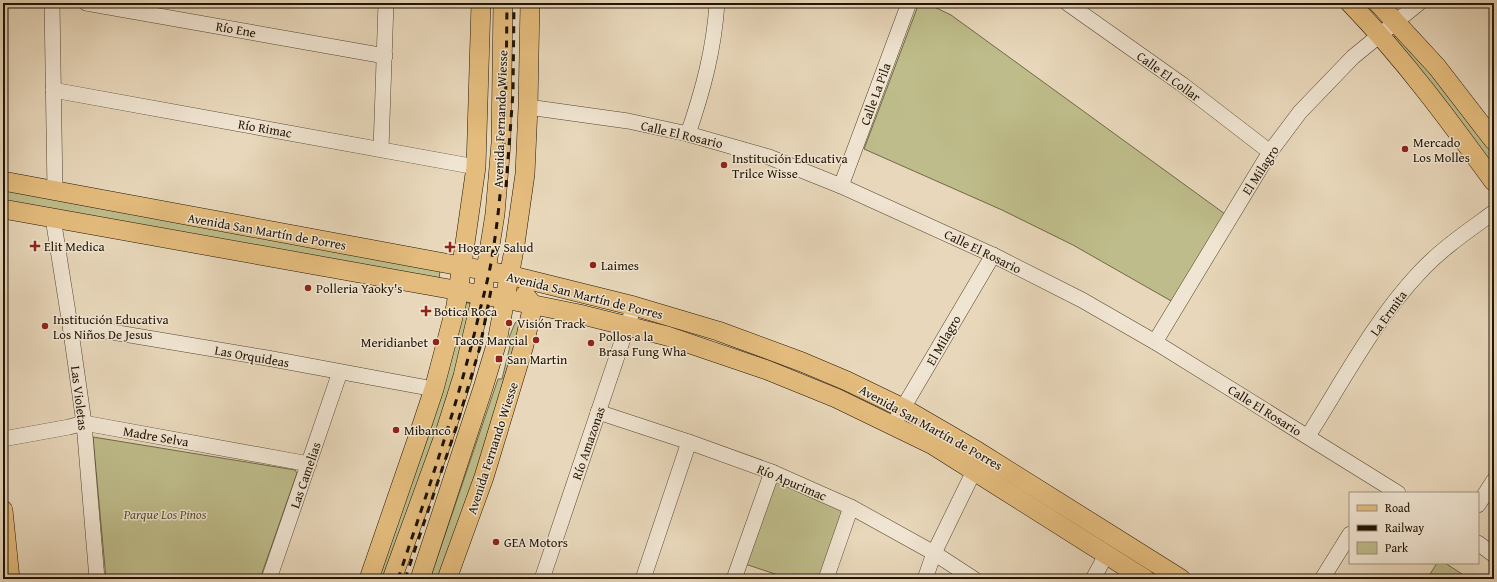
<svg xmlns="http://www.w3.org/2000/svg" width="1497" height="582" viewBox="0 0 1497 582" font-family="'Gentium Book Plus',serif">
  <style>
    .green { fill: #bebc8a; stroke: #706846 }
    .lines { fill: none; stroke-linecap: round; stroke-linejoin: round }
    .minor-casing { stroke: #534531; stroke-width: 16 }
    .major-casing { stroke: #211403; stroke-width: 20 }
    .minor { stroke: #f0e5d2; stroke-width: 15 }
    .major { stroke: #e4bc7d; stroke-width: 19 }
    .rail { stroke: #211403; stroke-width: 3; stroke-dasharray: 7 7; stroke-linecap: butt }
    .poi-dot { fill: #8f2418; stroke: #f0e5d2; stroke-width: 1.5 }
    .labels { text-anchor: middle; stroke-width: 3; stroke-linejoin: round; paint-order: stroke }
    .street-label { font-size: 13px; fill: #211403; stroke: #f0e5d2 }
    .poi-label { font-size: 13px; fill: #211403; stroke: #f0e5d2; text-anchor: start }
    .park-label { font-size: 13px; font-style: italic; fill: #584f32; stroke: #f0e5d2 }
  </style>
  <rect width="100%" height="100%" fill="#e8d7ba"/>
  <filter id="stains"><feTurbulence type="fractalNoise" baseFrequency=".005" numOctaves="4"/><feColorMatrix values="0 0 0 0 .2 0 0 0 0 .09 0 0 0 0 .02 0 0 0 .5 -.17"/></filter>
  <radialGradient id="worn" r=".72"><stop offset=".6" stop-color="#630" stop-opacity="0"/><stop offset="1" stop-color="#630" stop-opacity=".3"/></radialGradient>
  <!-- green -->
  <g class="green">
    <polygon points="919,3 926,3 951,15 1225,214 1173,302 1073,245 1002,210 864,149"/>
    <polygon points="1399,33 1494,155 1494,167 1393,38"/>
    <polygon points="3,189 440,268 439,283 3,204"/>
    <polygon points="463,302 473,304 448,403 387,579 378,579 431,428"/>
    <polygon points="518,320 522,320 444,579 430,579 498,379 502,379 511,342 508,340 515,323"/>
    <polygon points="93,437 295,470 297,473 260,579 106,579"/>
    <polygon points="775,480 843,510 819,579 790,579 745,564"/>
    <polygon points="1437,563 1445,563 1462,574 1459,579 1427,579"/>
  </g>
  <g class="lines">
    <!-- minor casing -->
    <g class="minor-casing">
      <g id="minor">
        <polyline points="52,3 55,191"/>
        <polyline points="86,3 385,56"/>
        <polyline points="1067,3 1183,85 1270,152"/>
        <polyline points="53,90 476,167"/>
        <polyline points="528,107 628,121 688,134 769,157 841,186 993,255 1082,300 1155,342 1398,493"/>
        <path d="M 688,134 C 703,90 714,50 717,3"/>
        <polyline points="381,149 386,3"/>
        <polyline points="841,186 909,3"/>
        <polyline points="53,218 70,325 84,423 97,579"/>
        <polyline points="70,325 267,358 434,389"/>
        <polyline points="1155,342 1270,152 1300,112 1353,57 1419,3"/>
        <polyline points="598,412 689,442 772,472 851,507 934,553 974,579"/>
        <polyline points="893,425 993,255"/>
        <path d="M 1308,436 C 1343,381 1374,321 1419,273 C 1441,249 1468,231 1494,212"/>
        <polyline points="3,439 69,427 84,423 309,464"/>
        <polyline points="1478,505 1494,480"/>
        <polyline points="1478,543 1494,555"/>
        <polyline points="269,579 340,372"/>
        <polyline points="542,579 634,306"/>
        <polyline points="643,579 689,442"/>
        <polyline points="734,579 772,472"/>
        <polyline points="826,579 851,507"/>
        <polyline points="925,579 934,553 974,471"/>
        <polyline points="1093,579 1106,555"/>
        <polyline points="1322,579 1350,534"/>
      </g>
    </g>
    <!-- major casing -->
    <g class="major-casing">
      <g id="major">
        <path d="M 1350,3 C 1404,59 1449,120 1494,182"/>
        <polyline points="1378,3 1437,67 1494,141"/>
        <polyline points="3,181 509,275 634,306 718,331 802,362 847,381 903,408 977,451 1181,579"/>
        <polyline points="3,209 505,299 579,314 667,336 767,370 836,398 933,445 1145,579"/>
        <polyline points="3,510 10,579"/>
        <polyline points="369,579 419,434 434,389 456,306 476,167 481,3"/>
        <polyline points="392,579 443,439 463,376 482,295 495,214 501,143 503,3"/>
        <polyline points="420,579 483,388 497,342 505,299 515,244 525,174 528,107 530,3"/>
        <polyline points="447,579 484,477 524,345 533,305 525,295"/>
      </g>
    </g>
    <!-- minor -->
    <use href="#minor" class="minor"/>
    <!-- major -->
    <use href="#major" class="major"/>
    <!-- rail -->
    <g class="rail">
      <polyline points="506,187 513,93 514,3"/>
      <path d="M 398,579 C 428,490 459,402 480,310 C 484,294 488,279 491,263 C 506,177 506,90 507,3"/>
      <polyline points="405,579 456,428 480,347 491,290"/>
    </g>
  </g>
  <!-- markers -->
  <g class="poi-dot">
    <circle cx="1405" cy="149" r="4"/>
    <circle cx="724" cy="165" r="4"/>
    <path d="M33 240h4v4h4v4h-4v4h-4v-4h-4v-4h4z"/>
    <path d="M448 241h4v4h4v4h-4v4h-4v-4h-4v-4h4z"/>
    <circle cx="593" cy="265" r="4"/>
    <circle cx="308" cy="288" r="4"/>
    <path d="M424 305h4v4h4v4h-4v4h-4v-4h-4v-4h4z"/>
    <circle cx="509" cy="323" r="4"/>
    <circle cx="45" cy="326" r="4"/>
    <circle cx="536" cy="340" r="4"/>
    <circle cx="436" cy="342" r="4"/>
    <circle cx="591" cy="343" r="4"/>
    <rect x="495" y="355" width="8" height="8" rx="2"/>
    <circle cx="396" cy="430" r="4"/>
    <circle cx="496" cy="542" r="4"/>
  </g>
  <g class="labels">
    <!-- street labels -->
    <g class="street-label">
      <text transform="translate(236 29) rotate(10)" y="5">Río Ene</text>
      <text transform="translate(1169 76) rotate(36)" y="5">Calle El Collar</text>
      <text transform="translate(875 94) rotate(-70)" y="5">Calle La Pila</text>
      <text transform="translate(500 119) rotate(-88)" y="5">Avenida Fernando Wiesse</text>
      <text transform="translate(265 128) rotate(10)" y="5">Río Rimac</text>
      <text transform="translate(682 134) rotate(13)" y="5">Calle El Rosario</text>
      <text transform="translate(1260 170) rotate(-57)" y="5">El Milagro</text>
      <text transform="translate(267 231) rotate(10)" y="5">Avenida San Martín de Porres</text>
      <text transform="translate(983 251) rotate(26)" y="5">Calle El Rosario</text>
      <text transform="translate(585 295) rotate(14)" y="5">Avenida San Martín de Porres</text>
      <text transform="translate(1388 313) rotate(-54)" y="5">La Ermita</text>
      <text transform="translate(943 340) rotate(-60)" y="5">El Milagro</text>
      <text transform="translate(252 356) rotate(10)" y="5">Las Orquideas</text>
      <text transform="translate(80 398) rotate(83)" y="5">Las Violetas</text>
      <text transform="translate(1265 410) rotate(32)" y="5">Calle El Rosario</text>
      <text transform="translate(931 427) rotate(29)" y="5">Avenida San Martín de Porres</text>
      <text transform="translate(156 436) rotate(10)" y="5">Madre Selva</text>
      <text transform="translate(588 443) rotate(-71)" y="5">Río Amazonas</text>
      <text transform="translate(492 448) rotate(-72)" y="5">Avenida Fernando Wiesse</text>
      <text transform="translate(305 475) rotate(-71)" y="5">Las Camelias</text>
      <text transform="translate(792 482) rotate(23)" y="5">Río Apurimac</text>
    </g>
    <!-- poi labels -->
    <g class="poi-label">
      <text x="1413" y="147">Mercado<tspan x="1413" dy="15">Los Molles</tspan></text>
      <text x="732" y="163">Institución Educativa<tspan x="732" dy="15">Trilce Wisse</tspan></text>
      <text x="44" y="251">Elit Medica</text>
      <text x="458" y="252">Hogar y Salud</text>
      <text x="601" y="270">Laimes</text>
      <text x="316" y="293">Polleria Yaoky's</text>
      <text x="434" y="316">Botica Roca</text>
      <text x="53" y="324">Institución Educativa<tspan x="53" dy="15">Los Niños De Jesus</tspan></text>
      <text x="517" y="328">Visión Track</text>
      <text x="599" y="341">Pollos a la<tspan x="599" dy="15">Brasa Fung Wha</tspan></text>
      <text x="528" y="345" text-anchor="end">Tacos Marcial</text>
      <text x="428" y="347" text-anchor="end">Meridianbet</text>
      <text x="507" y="364">San Martin</text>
      <text x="404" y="435">Mibanco</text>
      <text x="504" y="547">GEA Motors</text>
    </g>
    <!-- park labels -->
    <g class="park-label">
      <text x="165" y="519">Parque Los Pinos</text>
    </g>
  </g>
  <!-- margin -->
  <rect width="1497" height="582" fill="none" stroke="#e8d7ba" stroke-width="16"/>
  <rect x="4" y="4" width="1489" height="574" fill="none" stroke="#211403" stroke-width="2"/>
  <rect x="8" y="8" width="1481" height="566" fill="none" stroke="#211403"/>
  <!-- legend -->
  <rect x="1349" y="492" width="130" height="72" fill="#f0e5d2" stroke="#9d917f"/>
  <rect x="1357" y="505" width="20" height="6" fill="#e4bc7d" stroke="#9d917f"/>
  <text x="1385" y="512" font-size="12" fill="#211403">Road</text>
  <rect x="1357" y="525" width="20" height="6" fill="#211403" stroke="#9d917f"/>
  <text x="1385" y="532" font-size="12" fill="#211403">Railway</text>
  <rect x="1357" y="542" width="20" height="12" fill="#bebc8a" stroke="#9d917f"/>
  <text x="1385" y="552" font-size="12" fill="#211403">Park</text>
  <rect width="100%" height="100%" filter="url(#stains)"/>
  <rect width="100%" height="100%" fill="url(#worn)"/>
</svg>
